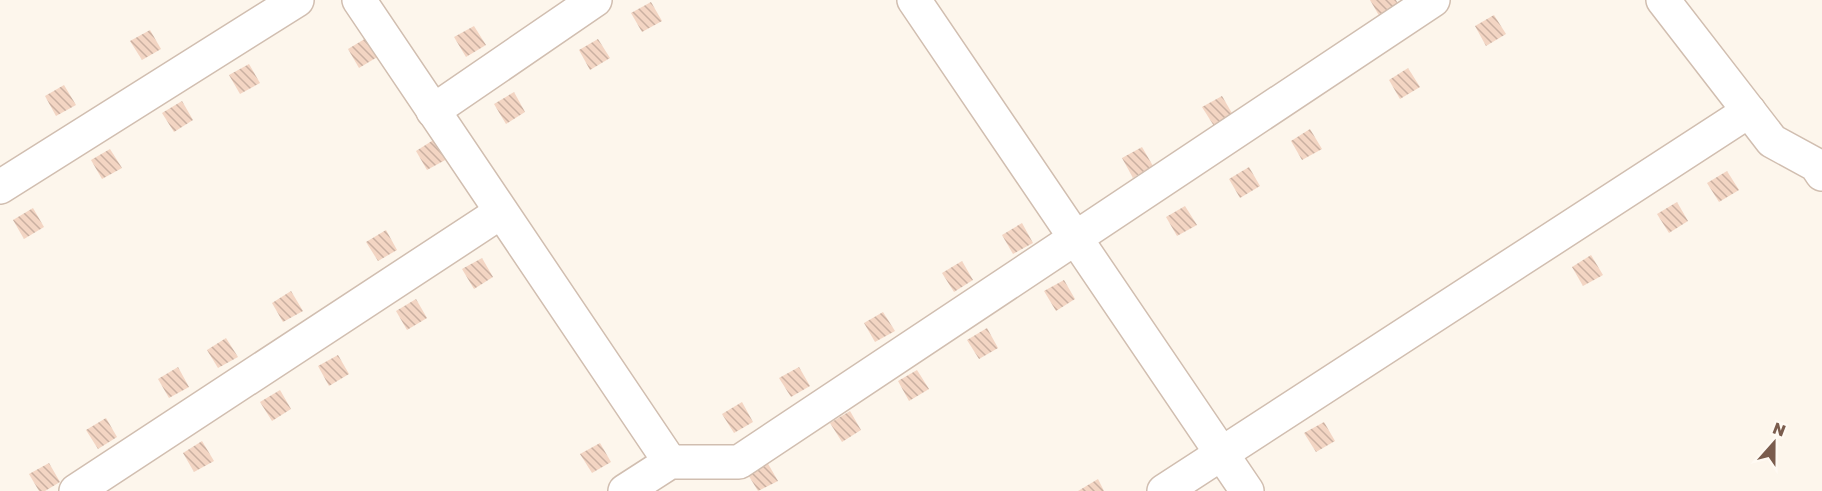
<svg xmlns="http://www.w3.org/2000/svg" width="1822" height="491" viewBox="0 0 1822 491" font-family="'Golos Text',sans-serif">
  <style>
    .building { fill: url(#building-back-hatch) }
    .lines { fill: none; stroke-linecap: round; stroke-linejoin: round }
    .minor-casing { stroke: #d1beb0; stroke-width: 36 }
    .minor { stroke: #fff; stroke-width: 33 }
  </style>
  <defs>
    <pattern id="building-back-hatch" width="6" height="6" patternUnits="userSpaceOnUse" patternTransform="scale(1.5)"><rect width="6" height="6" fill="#f3d5c3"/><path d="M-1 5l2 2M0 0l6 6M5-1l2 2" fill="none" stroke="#cab0a1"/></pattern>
  </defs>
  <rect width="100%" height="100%" fill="#fdf6ec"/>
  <!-- building -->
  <g class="building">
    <polygon points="1370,0 1396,0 1400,8 1381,19"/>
    <polygon points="651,2 662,21 642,32 631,13"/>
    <polygon points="1494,15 1506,34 1486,46 1475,26"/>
    <polygon points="474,26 486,45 466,57 454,37"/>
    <polygon points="150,30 161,49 142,60 130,41"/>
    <polygon points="368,37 379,56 359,68 348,49"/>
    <polygon points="598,39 610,58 590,70 579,50"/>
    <polygon points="249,64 260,83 240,94 229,75"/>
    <polygon points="1408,68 1420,87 1400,99 1389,80"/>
    <polygon points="64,85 76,105 56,116 45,96"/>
    <polygon points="514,92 525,112 506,124 494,104"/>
    <polygon points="1222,96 1233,115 1214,126 1202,107"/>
    <polygon points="182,101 193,120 174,132 162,113"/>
    <polygon points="1310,129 1322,149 1302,160 1291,141"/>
    <polygon points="435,139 447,159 427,170 416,151"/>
    <polygon points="1142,147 1153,166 1133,178 1122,158"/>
    <polygon points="110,149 122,168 102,179 91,160"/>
    <polygon points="1249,167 1260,186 1240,198 1229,179"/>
    <polygon points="1727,171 1739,190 1719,202 1707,183"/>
    <polygon points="1677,202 1688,221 1669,233 1657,214"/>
    <polygon points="1185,206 1197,225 1177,236 1166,217"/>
    <polygon points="33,208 44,227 24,239 13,220"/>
    <polygon points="1022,223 1033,243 1013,254 1002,235"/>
    <polygon points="386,230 397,250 378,261 366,242"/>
    <polygon points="1591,255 1603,275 1583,286 1572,267"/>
    <polygon points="482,258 493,277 474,289 462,269"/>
    <polygon points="962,261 973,280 954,292 942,273"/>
    <polygon points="1064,280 1075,299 1056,311 1044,291"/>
    <polygon points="291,291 303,311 283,322 272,303"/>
    <polygon points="416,299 427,318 407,330 396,311"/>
    <polygon points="883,312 895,331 875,342 864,323"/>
    <polygon points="987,328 998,348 979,359 967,340"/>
    <polygon points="226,338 238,357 218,368 207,350"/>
    <polygon points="338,355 349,374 329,386 318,366"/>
    <polygon points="178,367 189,387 169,398 158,379"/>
    <polygon points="799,367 810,386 791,397 779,378"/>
    <polygon points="917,370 929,389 909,401 898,381"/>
    <polygon points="280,390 291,409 272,421 260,402"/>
    <polygon points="742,402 753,422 734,433 722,414"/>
    <polygon points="850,411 861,430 842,442 830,423"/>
    <polygon points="106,418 117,437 98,449 86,430"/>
    <polygon points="1324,422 1335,441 1316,452 1304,433"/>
    <polygon points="202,441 214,461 194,472 183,453"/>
    <polygon points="600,443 611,462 592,473 580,454"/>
    <polygon points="767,462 778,481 758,491 747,473"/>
    <polygon points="49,463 60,482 45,491 39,491 29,474"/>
    <polygon points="1098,479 1104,491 1078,491"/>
  </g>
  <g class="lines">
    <!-- minor casing -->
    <g class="minor-casing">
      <g id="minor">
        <polyline points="359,0 670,462"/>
        <polyline points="914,0 1247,491"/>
        <polyline points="1663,0 1772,141 1816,165 1822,174"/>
        <polyline points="433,111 595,0"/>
        <polyline points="0,187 297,0"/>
        <polyline points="76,491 501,212"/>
        <polyline points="625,491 670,462 739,462 1433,0"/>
        <polyline points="1164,491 1749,111"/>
      </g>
    </g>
    <!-- minor -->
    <use href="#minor" class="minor"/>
  </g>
  <!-- north arrow -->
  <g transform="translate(1774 443) rotate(21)" stroke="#fffaf3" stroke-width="4.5" paint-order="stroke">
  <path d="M0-4.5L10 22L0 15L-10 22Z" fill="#7a5c4d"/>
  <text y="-9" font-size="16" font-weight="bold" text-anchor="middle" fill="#7a5c4d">N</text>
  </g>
</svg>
